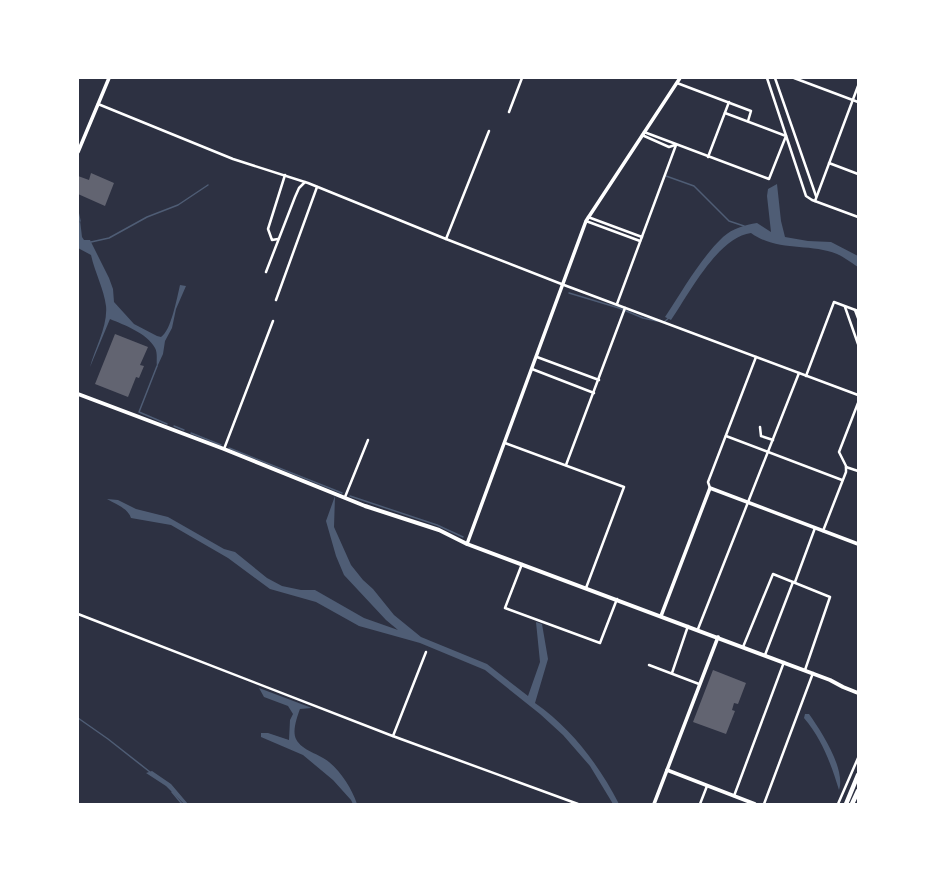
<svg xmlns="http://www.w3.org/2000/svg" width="936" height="882" viewBox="0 0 936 882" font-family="Montserrat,sans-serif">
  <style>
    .water { fill: #4f5d75 }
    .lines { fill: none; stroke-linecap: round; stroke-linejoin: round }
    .stream { stroke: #4f5d75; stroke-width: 1.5 }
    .building { fill: #626471 }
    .minor { stroke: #fff; stroke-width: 2.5 }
    .tertiary { stroke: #fff; stroke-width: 3.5 }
    .secondary { stroke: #fff; stroke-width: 4 }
    .trunk { stroke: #fff; stroke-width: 4.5 }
  </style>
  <rect width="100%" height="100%" fill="#2d3142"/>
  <!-- water -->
  <g class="water">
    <path d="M 777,184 L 781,221 L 785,237 L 808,241 L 831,242 L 858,256 L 858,267 C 852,263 844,257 837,254 C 809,243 777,252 751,233 C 718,237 689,294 671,320 L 665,317 C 683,290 700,259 723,237 C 733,228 745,225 757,223 L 771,232 L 767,196 L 768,189 Z"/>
    <path d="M 80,220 L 82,237 L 84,240 L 90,240 L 109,278 L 113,289 L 114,302 L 134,324 L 157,336 L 161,337 C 171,331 177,298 180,285 L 186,286 L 176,309 L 172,328 L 165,341 L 163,354 L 157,367 C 156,362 158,353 155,348 C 147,333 124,325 110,319 L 90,367 C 95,348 108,326 106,306 C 104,289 95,273 91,255 L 78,248 L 78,226 Z"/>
    <path d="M 335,496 L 334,527 L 351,565 L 363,580 L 373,589 L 394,615 L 421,637 L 487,664 L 528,696 L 540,662 L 536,622 L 542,624 L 548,659 L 535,703 C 571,728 599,765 619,804 L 613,804 L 590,766 L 563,735 L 540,714 L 485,670 L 420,643 L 359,626 L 316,602 L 270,589 L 228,558 L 171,525 L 131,518 C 128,508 115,504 107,499 L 118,500 L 136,509 L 168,517 L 224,549 L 235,552 L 267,578 L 282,586 L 301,590 L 315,590 L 364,618 L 398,630 L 386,620 L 344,575 L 336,556 L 326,521 Z"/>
    <path d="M 259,688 L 312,708 L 300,709 C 297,717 292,731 296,739 C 302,751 320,754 329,762 C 342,773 352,789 357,804 L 353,804 L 351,800 L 333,780 L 303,755 L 261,737 L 261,733 L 268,733 L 289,740 L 290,720 L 293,714 L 288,706 L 264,697 Z"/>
    <path d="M 805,714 L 809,714 C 821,731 846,769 839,790 C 831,764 822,739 804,718 Z"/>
    <polygon points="152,771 171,784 188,804 184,804 166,786 146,773"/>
  </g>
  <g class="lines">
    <!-- stream -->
    <g class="stream">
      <polyline points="666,176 694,186 729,221 744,226"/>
      <polyline points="78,212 80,221"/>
      <polyline points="91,242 109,238 147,217 178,205 208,185"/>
      <polyline points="569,293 619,308 643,318 657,321"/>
      <polyline points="664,322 670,317"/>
      <polyline points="157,366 139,412 167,424"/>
      <polyline points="174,426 184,430"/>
      <polyline points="191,433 221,445"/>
      <polyline points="229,448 342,493"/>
      <polyline points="350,496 437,525 463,537"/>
      <polyline points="78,718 108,739 150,772"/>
      <polyline points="172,792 182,804"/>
    </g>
  </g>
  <!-- building -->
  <g class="building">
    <polygon points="91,173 114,183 105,206 78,194 78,176 89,180"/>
    <polygon points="115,334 148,347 140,365 144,366 139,378 136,377 128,397 95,384"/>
    <polygon points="713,670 746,683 738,704 734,703 732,710 735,711 726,734 693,722"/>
  </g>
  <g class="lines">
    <!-- minor -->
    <g class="minor">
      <polyline points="767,78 806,196 812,200 858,217"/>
      <polyline points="775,78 816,196"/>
      <polyline points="794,78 858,102"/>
      <polyline points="677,83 751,111 748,121"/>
      <polyline points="98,104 233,159 308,183 446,239 564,285 858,395"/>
      <polyline points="509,112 522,78"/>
      <polyline points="644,132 769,179 786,136 725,113"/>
      <polyline points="642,135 669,147 675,145"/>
      <polyline points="708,157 729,102"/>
      <polyline points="829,163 858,174"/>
      <polyline points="815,201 858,86"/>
      <polyline points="588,217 642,237"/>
      <polyline points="586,221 640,241"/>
      <polyline points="278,239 272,240 268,229 285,175"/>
      <polyline points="446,239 489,131"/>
      <polyline points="266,272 295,197 299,188 305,182"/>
      <polyline points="276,300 317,187"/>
      <polyline points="617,304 676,145"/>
      <polyline points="845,307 858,344"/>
      <polyline points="855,310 858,318"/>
      <polyline points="537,357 599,380"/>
      <polyline points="532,369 594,393"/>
      <polyline points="806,376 834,302 858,311"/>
      <polyline points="760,427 761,436 773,440"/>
      <polyline points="726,436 842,480"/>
      <polyline points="505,443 624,487 586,588"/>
      <polyline points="224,449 273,321"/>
      <polyline points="566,465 625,308"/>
      <polyline points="846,467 858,471"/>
      <polyline points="710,488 708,482 756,357"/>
      <polyline points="345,497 368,440"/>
      <polyline points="823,531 846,472 846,466 839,452 858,403"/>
      <polyline points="522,564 505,608 600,643 617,599"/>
      <polyline points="795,582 815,528"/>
      <polyline points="78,614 390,735 578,804"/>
      <polyline points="698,629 799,373"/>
      <polyline points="743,647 773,574 830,597 805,670"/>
      <polyline points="765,655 793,582"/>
      <polyline points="649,665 699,684"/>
      <polyline points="672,673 688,626"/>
      <polyline points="393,736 426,652"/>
      <polyline points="734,796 784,662"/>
      <polyline points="700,804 707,786"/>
      <polyline points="764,804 813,673"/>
      <polyline points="838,804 858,758"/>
    </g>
    <!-- tertiary -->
    <g class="tertiary">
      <polyline points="78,152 109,78"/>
      <polyline points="467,544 586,221 680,78"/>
      <polyline points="661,616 710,488 858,544"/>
      <polyline points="667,770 755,804"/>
      <polyline points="654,804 718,637"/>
    </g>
    <!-- secondary -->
    <polyline class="secondary" points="78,394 224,449 365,506 439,530 467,544 830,680 843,687 858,693"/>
    <!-- trunk -->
    <g class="trunk">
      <polyline points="846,804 858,775"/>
      <polyline points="852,804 858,791"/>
    </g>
  </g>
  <!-- border -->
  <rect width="936" height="882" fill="none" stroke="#ffffff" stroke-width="158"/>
</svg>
